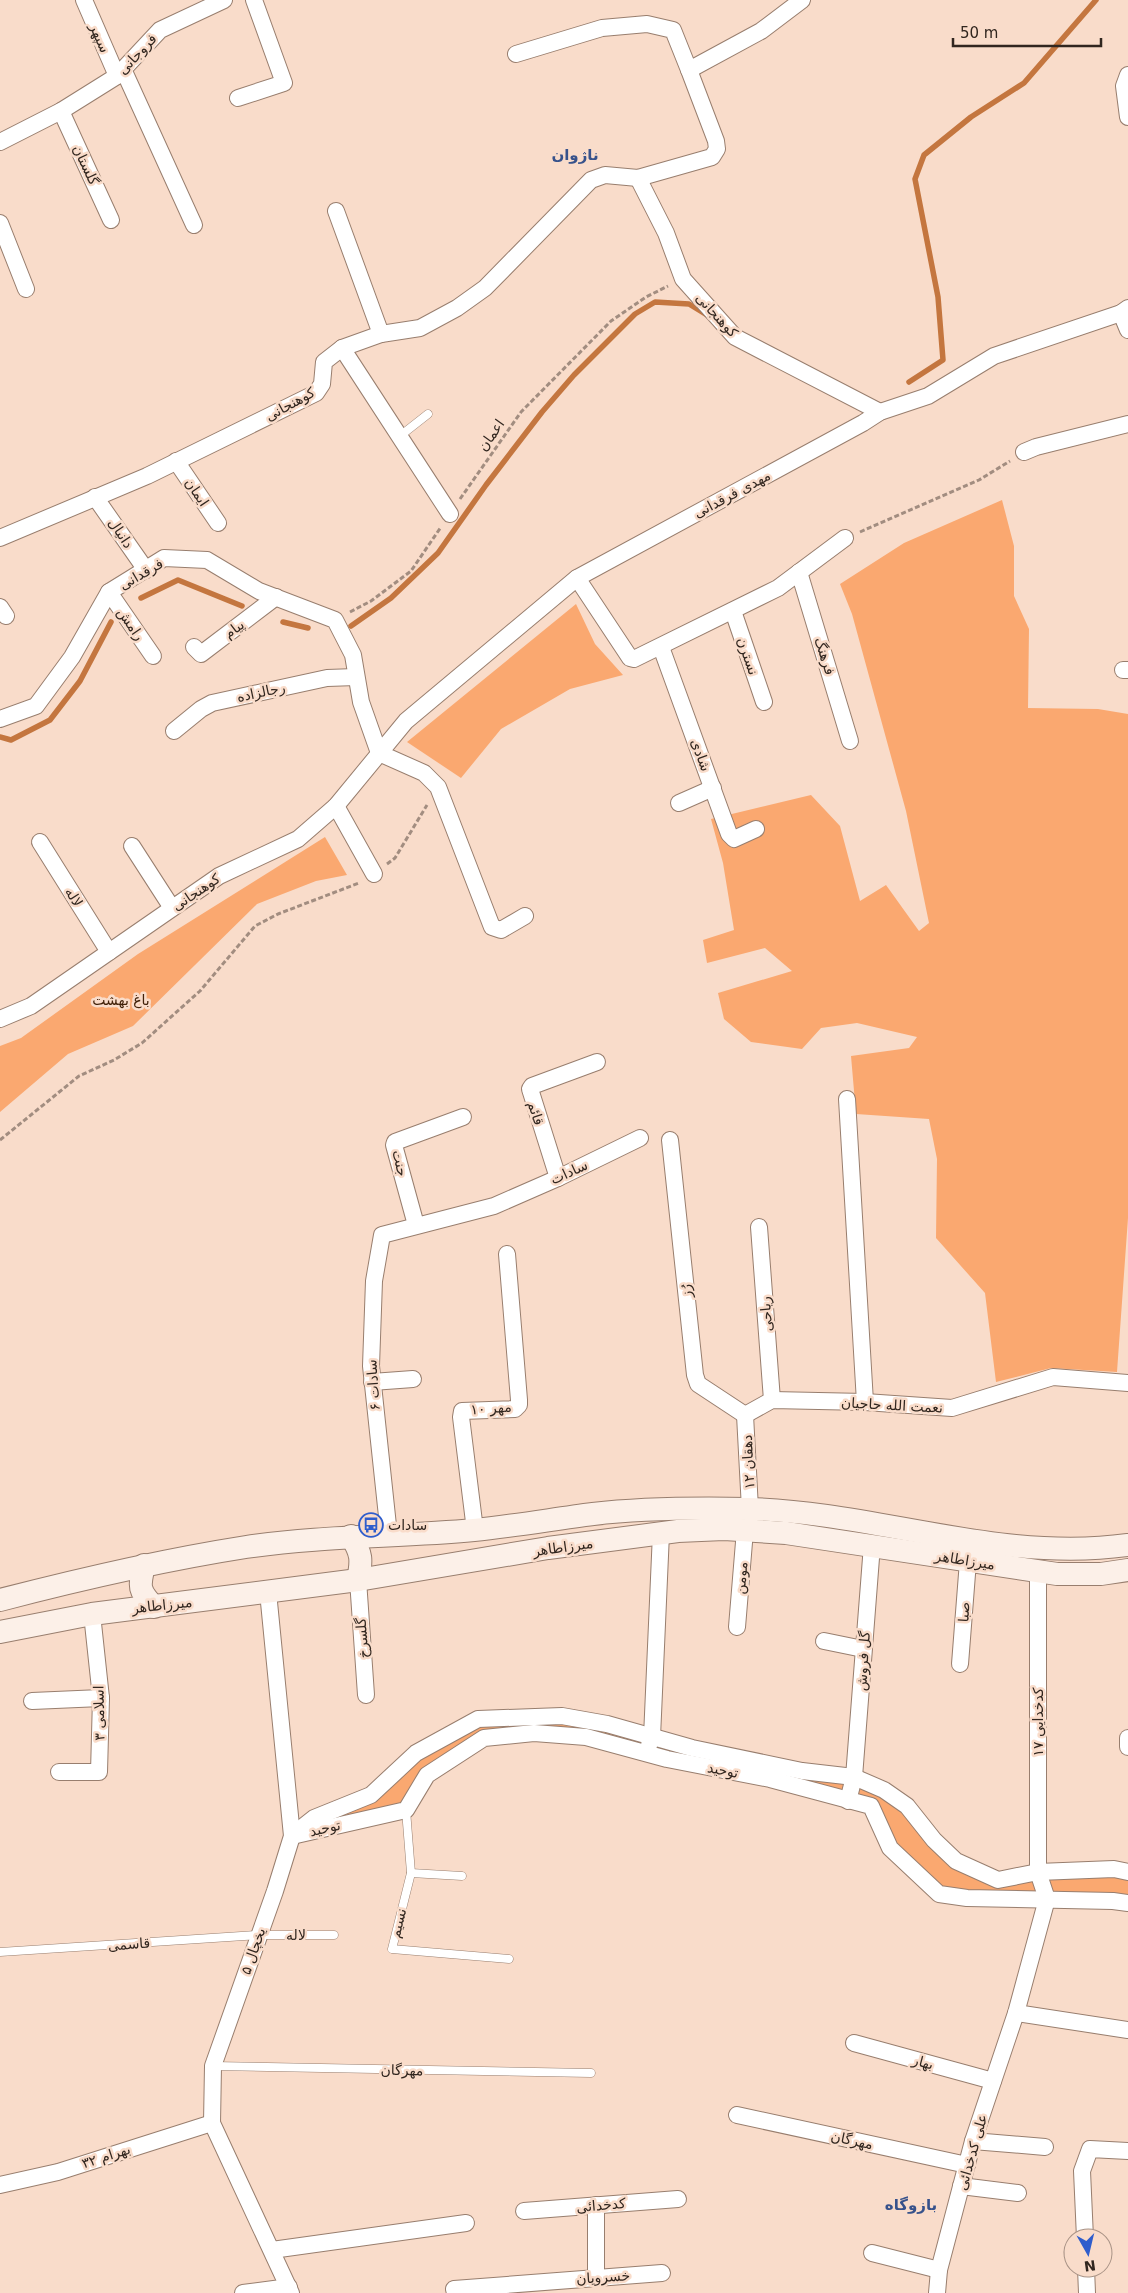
<svg xmlns="http://www.w3.org/2000/svg" width="1128" height="2293" viewBox="0 0 1128 2293" font-family="'DejaVu Sans',Vazirmatn,sans-serif">
  <style>
    .green { fill: #faa870 }
    .lines { fill: none; stroke-linecap: round; stroke-linejoin: round }
    .stream { stroke: #c4763f; stroke-width: 5.5 }
    .service-casing { stroke: #987e6e; stroke-width: 9 }
    .minor-casing { stroke: #987e6e; stroke-width: 18 }
    .secondary-casing { stroke: #987e6e; stroke-width: 24 }
    .path { stroke: #a28d80; stroke-width: 3; stroke-dasharray: 5 2.5; stroke-linecap: butt }
    .service { stroke: #fff; stroke-width: 8 }
    .minor { stroke: #fff; stroke-width: 16 }
    .secondary { stroke: #fcf0e8; stroke-width: 22 }
    .labels { text-anchor: middle; stroke-width: 5; stroke-linejoin: round; paint-order: stroke }
    .street-label { font-size: 14px; fill: #31261f; stroke: #f9dcca }
    .park-label { font-size: 14px; fill: #42220a; stroke: #f9dcca }
    .poi-label { font-size: 14px; fill: #31261f; stroke: #f9dcca; text-anchor: start }
    .neighbourhood-label { font-size: 15px; font-weight: bold; fill: #37528b; stroke: #f9dcca }
  </style>
  <rect width="100%" height="100%" fill="#f9dcca"/>
  <!-- green -->
  <g class="green">
    <polygon points="1002,500 1014,546 1014,596 1029,629 1028,708 1098,709 1128,714 1128,1218 1117,1372 1051,1368 996,1382 985,1293 936,1238 937,1159 929,1119 856,1114 851,1056 909,1048 917,1037 857,1023 821,1028 802,1049 751,1042 724,1019 718,993 792,971 765,948 707,963 703,940 734,930 723,863 711,819 811,795 840,826 860,901 886,885 919,931 929,923 906,811 852,614 840,584 904,543"/>
    <polygon points="576,604 595,644 623,675 570,689 501,729 461,778 407,742"/>
    <polygon points="325,837 347,875 316,881 257,904 133,1026 68,1054 0,1112 0,1046 21,1038 138,954"/>
    <polygon points="563,1716 883,1793 938,1848 997,1883 1128,1874 1128,1901 943,1891 893,1847 874,1805 537,1730 456,1753 406,1805 304,1830 418,1756 478,1721"/>
  </g>
  <g class="lines">
    <!-- stream -->
    <g class="stream">
      <polyline points="909,382 943,360 938,297 915,179 924,155 971,117 1024,83 1096,0"/>
      <polyline points="141,598 178,580 242,606"/>
      <polyline points="283,622 308,628"/>
      <polyline points="351,626 391,598 438,553 486,485 542,412 574,375 635,314 655,302 689,304 707,315"/>
      <polyline points="0,737 11,740 50,720 80,681 111,622"/>
    </g>
    <!-- service casing -->
    <g class="service-casing">
      <g id="service">
        <polyline points="400,436 428,414"/>
        <polyline points="406,1810 411,1873 392,1949 509,1959"/>
        <polyline points="411,1873 462,1876"/>
        <polyline points="0,1952 258,1935 334,1935"/>
        <polyline points="213,2066 591,2073"/>
      </g>
    </g>
    <!-- minor casing -->
    <g class="minor-casing">
      <g id="minor">
        <polyline points="84,0 117,76"/>
        <polyline points="516,54 602,28 647,24 673,30 689,70"/>
        <polyline points="123,69 194,225"/>
        <polyline points="1128,75 1124,86 1128,117"/>
        <polyline points="238,98 284,83 254,0"/>
        <polyline points="61,111 111,220"/>
        <polyline points="0,142 61,111 117,76 160,30 224,0"/>
        <polyline points="638,178 666,233 683,279 735,337 880,412"/>
        <polyline points="336,211 381,334"/>
        <polyline points="0,223 26,289"/>
        <polyline points="1121,313 1128,330"/>
        <polyline points="342,348 450,514"/>
        <polyline points="1024,452 1036,447 1128,424"/>
        <polyline points="176,461 218,523"/>
        <polyline points="95,497 146,570"/>
        <polyline points="0,538 147,476 316,393 322,384 324,362 342,348 381,334 420,328 457,308 485,288 591,180 605,175 638,178 712,157 717,149 716,141 689,70 761,31 802,0"/>
        <polyline points="799,572 850,741"/>
        <polyline points="577,578 630,658 634,659 778,588 845,538"/>
        <polyline points="109,592 153,656"/>
        <polyline points="0,607 6,616"/>
        <polyline points="733,611 764,702"/>
        <polyline points="194,647 201,654 276,597"/>
        <polyline points="661,647 729,834 734,839 756,829"/>
        <polyline points="1123,670 1128,670"/>
        <polyline points="0,719 36,706 72,657 109,592 164,558 207,560 259,591 335,620 353,655 361,702 379,753 424,773 438,787 492,927 501,930 525,916"/>
        <polyline points="174,731 201,709 212,703 327,678 356,677"/>
        <polyline points="679,803 713,788"/>
        <polyline points="336,806 374,874"/>
        <polyline points="40,842 109,952"/>
        <polyline points="132,846 172,908"/>
        <polyline points="0,1019 31,1006 219,876 298,839 336,806 406,721 577,578 863,423 880,412 928,396 994,356 1121,313 1128,308"/>
        <polyline points="847,1099 865,1402"/>
        <polyline points="670,1140 695,1375 698,1384 745,1415"/>
        <polyline points="558,1178 530,1089 532,1086 597,1062"/>
        <polyline points="416,1225 394,1145 395,1142 463,1117"/>
        <polyline points="759,1227 772,1400"/>
        <polyline points="372,1382 413,1379"/>
        <polyline points="745,1415 772,1400 865,1402 952,1408 1053,1377 1128,1383"/>
        <polyline points="745,1415 750,1509"/>
        <polyline points="475,1530 461,1417 462,1411 515,1409 519,1405 519,1400 507,1254"/>
        <polyline points="389,1535 371,1366 374,1281 382,1235 494,1206 558,1178 640,1138"/>
        <polyline points="358,1580 366,1695"/>
        <polyline points="268,1592 292,1836 275,1891 213,2066 212,2123 291,2293"/>
        <polyline points="737,1627 745,1530"/>
        <polyline points="824,1641 863,1649"/>
        <polyline points="960,1664 968,1561"/>
        <polyline points="32,1701 101,1698"/>
        <polyline points="649,1745 652,1737 661,1533"/>
        <polyline points="1128,1747 1128,1738"/>
        <polyline points="59,1772 99,1772 101,1698 92,1614"/>
        <polyline points="848,1801 854,1777 872,1545"/>
        <polyline points="295,1833 314,1818 371,1795 416,1753 478,1719 562,1716 607,1724 692,1748 802,1771 854,1777 884,1790 907,1806 934,1840 956,1861 998,1880 1038,1872 1114,1869 1128,1872"/>
        <polyline points="292,1836 406,1810 427,1775 484,1738 534,1733 586,1737 667,1759 770,1779 871,1806 890,1848 939,1894 967,1898 1113,1901 1128,1903"/>
        <polyline points="1016,2013 1128,2030"/>
        <polyline points="854,2043 993,2081"/>
        <polyline points="737,2115 967,2165"/>
        <polyline points="973,2141 1045,2147"/>
        <polyline points="0,2185 58,2172 212,2123"/>
        <polyline points="961,2186 1018,2193"/>
        <polyline points="524,2211 678,2199"/>
        <polyline points="1085,2238 1082,2171 1090,2149 1128,2151"/>
        <polyline points="272,2250 466,2223"/>
        <polyline points="872,2253 939,2270"/>
        <polyline points="1086,2268 1087,2293"/>
        <polyline points="596,2277 596,2205"/>
        <polyline points="243,2293 289,2287"/>
        <polyline points="455,2293 454,2289 662,2273"/>
        <polyline points="937,2293 939,2270 973,2141 1016,2013 1047,1899 1038,1872 1038,1571"/>
      </g>
    </g>
    <!-- secondary casing -->
    <g class="secondary-casing">
      <g id="secondary">
        <path d="M 351,1536 C 362,1554 362,1560 358,1580"/>
        <path d="M 144,1565 C 139,1587 138,1590 154,1607"/>
        <path d="M 0,1600 C 81,1579 163,1560 246,1547 C 322,1536 398,1537 474,1530 C 514,1526 554,1519 593,1514 C 645,1508 696,1508 748,1509 C 876,1512 999,1563 1128,1545"/>
        <polyline points="0,1632 92,1614 358,1580 548,1548 678,1531 724,1529 786,1533 1057,1574 1101,1574 1128,1570"/>
      </g>
    </g>
    <!-- path -->
    <g class="path">
      <polyline points="460,499 521,412 611,321 646,297 668,286"/>
      <polyline points="860,532 979,480 1010,461"/>
      <polyline points="350,612 371,601 411,571 441,527"/>
      <polyline points="387,864 395,858 427,805"/>
      <polyline points="0,1140 79,1076 114,1060 142,1043 200,991 255,926 278,914 359,883"/>
    </g>
    <!-- service -->
    <use href="#service" class="service"/>
    <!-- minor -->
    <use href="#minor" class="minor"/>
    <!-- secondary -->
    <use href="#secondary" class="secondary"/>
  </g>
  <!-- icons -->
  <defs>
    <g id="bus-ring" transform="scale(1.25)"><circle r="9.5" fill="#f9dcca" stroke="#2f5dcc" stroke-width="1.5"/><path d="M-5-6H5V4H4V6H2V4H-2V6H-4V4H-5ZM-3.5-4V0h7V-4ZM-3.5 1.2v1.5H-2V1.2ZM2 1.2v1.5H3.5V1.2Z" fill="#2f5dcc"/></g>
  </defs>
  <g fill-rule="evenodd">
    <use href="#bus-ring" x="371" y="1525"/>
  </g>
  <g class="labels">
    <!-- street labels -->
    <g class="street-label">
      <text transform="translate(100 38) rotate(67)" y="5">سپهر</text>
      <text transform="translate(137 54) rotate(-47)" y="5">فروجانی</text>
      <text transform="translate(86 165) rotate(65)" y="5">گلستان</text>
      <text transform="translate(717 315) rotate(47)" y="5">کوهنجانی</text>
      <text transform="translate(290 404) rotate(-29)" y="5">کوهنجانی</text>
      <text transform="translate(491 435) rotate(-55)" y="5">اعمان</text>
      <text transform="translate(197 492) rotate(56)" y="5">ایمان</text>
      <text transform="translate(732 494) rotate(-28)" y="5">مهدی فرقدانی</text>
      <text transform="translate(121 533) rotate(56)" y="5">دانیال</text>
      <text transform="translate(141 574) rotate(-30)" y="5">فرقدانی</text>
      <text transform="translate(131 624) rotate(55)" y="5">رامش</text>
      <text transform="translate(234 629) rotate(-37)" y="5">پیام</text>
      <text transform="translate(748 656) rotate(71)" y="5">نسترن</text>
      <text transform="translate(825 656) rotate(73)" y="5">فرهنگ</text>
      <text transform="translate(261 692) rotate(-12)" y="5">رجالزاده</text>
      <text transform="translate(701 755) rotate(70)" y="5">شادی</text>
      <text transform="translate(196 892) rotate(-34)" y="5">کوهنجانی</text>
      <text transform="translate(74 897) rotate(58)" y="5">لاله</text>
      <text transform="translate(536 1113) rotate(72)" y="5">قائم</text>
      <text transform="translate(400 1163) rotate(77)" y="5">جنت</text>
      <text transform="translate(569 1172) rotate(-25)" y="5">سادات</text>
      <text transform="translate(686 1291) rotate(-96)" y="5">رُز</text>
      <text transform="translate(766 1314) rotate(-94)" y="5">ریاحی</text>
      <text transform="translate(373 1385) rotate(-94)" y="5">سادات ۶</text>
      <text transform="translate(892 1405) rotate(3)" y="5">نعمت الله حاجیان</text>
      <text transform="translate(491 1408) rotate(-4)" y="5">مهر ۱۰</text>
      <text transform="translate(748 1462) rotate(-93)" y="5">دهقان ۱۲</text>
      <text transform="translate(563 1547) rotate(-8)" y="5">میرزاطاهر</text>
      <text transform="translate(965 1560) rotate(9)" y="5">میرزاطاهر</text>
      <text transform="translate(741 1578) rotate(-85)" y="5">مومن</text>
      <text transform="translate(162 1605) rotate(-6)" y="5">میرزاطاهر</text>
      <text transform="translate(964 1612) rotate(-86)" y="5">صبا</text>
      <text transform="translate(362 1638) rotate(-94)" y="5">گلسرخ</text>
      <text transform="translate(863 1661) rotate(-86)" y="5">گل فروش</text>
      <text transform="translate(99 1713) rotate(-91)" y="5">اسلامی ۳</text>
      <text transform="translate(1038 1722) rotate(-90)" y="5">کدخدایی ۱۷</text>
      <text transform="translate(723 1770) rotate(11)" y="5">توحید</text>
      <text transform="translate(325 1828) rotate(-13)" y="5">توحید</text>
      <text transform="translate(398 1923) rotate(-76)" y="5">نسیم</text>
      <text x="296" y="1940">لاله</text>
      <text transform="translate(129 1944) rotate(-4)" y="5">قاسمی</text>
      <text transform="translate(253 1951) rotate(-71)" y="5">یخچال ۵</text>
      <text transform="translate(923 2062) rotate(15)" y="5">بهار</text>
      <text transform="translate(402 2070) rotate(1)" y="5">مهرگان</text>
      <text transform="translate(852 2140) rotate(12)" y="5">مهرگان</text>
      <text transform="translate(972 2152) rotate(-74)" y="5">علی کدخدائی</text>
      <text transform="translate(106 2156) rotate(-18)" y="5">بهرام ۳۲</text>
      <text transform="translate(601 2205) rotate(-5)" y="5">کدخدائی</text>
      <text transform="translate(603 2277) rotate(-4)" y="5">خسرویان</text>
    </g>
    <!-- park labels -->
    <g class="park-label">
      <text x="121" y="1005">باغ بهشت</text>
    </g>
    <!-- poi labels -->
    <g class="poi-label">
      <text x="388" y="1530">سادات</text>
    </g>
    <!-- neighbourhood labels -->
    <g class="neighbourhood-label">
      <text x="575" y="160">ناژوان</text>
      <text x="911" y="2210">بازوگاه</text>
    </g>
  </g>
  <!-- north arrow -->
  <g transform="translate(1088 2253) rotate(172)"><circle r="24" fill="#f9dcca" stroke="#a99386"/>
  <path d="M0-4L9 19L0 12L-9 19Z" fill="#2f5dcc"/>
  <text y="-8" font-size="14" font-weight="bold" text-anchor="middle" fill="#31261f">N</text>
  </g>
  <!-- scale -->
  <path d="M953 38v8h148v-8" fill="none" stroke="#31261f" stroke-width="2.5"/>
  <text x="960" y="38" font-size="15" fill="#31261f" stroke="#f9dcca" stroke-width="4" paint-order="stroke">50 m</text>
</svg>
